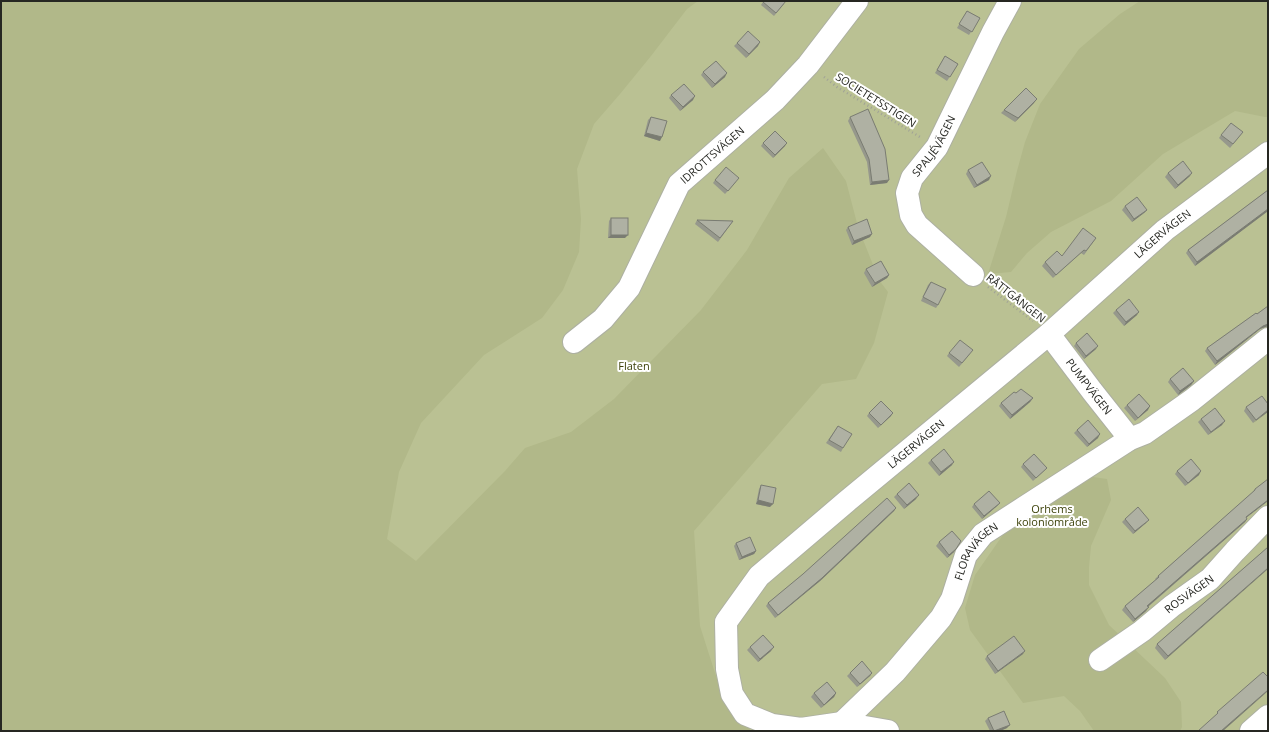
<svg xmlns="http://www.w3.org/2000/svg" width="1269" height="732" viewBox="0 0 1269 732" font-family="'Open Sans',sans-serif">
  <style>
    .green { fill: #bac193 }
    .forest { fill: #b1b889 }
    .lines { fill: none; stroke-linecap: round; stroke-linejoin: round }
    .minor-casing { stroke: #adb0a2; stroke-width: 24 }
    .path { stroke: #a0a297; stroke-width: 2.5; stroke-dasharray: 1 3; stroke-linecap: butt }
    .minor { stroke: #fff; stroke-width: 22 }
    .wall { fill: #96988c }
    .shaded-wall { fill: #7a7c72 }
    .building { fill: #afb1a3; stroke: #7a7c72 }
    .labels { text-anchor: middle; stroke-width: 4; stroke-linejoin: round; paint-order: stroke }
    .street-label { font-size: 11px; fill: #262722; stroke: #fff }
    .park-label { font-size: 11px; fill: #3d420a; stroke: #fff }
  </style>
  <rect width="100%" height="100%" fill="#ebeedf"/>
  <!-- green -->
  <rect class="green" x="1" y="1" width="1267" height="730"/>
  <!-- forest -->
  <g class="forest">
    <polygon points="1,1 698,1 687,9 651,56 620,94 594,124 577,169 581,219 579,252 563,290 542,318 484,355 421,423 399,472 387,539 416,561 505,471 525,448 571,432 614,399 701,310 747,250 789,178 823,148 846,181 858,227 879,280 888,292 874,343 856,379 822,384 694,531 700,626 722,695 751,731 1,731"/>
    <polygon points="1140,1 1268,1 1268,117 1265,117 1235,111 1163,154 1111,201 1051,232 1027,253 1011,272 988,274 1006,217 1017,171 1025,142 1040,104 1079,49 1120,14"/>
    <polygon points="1072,474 1107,479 1111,500 1091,546 1089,567 1089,585 1109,625 1165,678 1181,702 1182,727 1180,731 1094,731 1080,711 1064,696 1023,703 970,630 965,608 975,575 1014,519"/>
  </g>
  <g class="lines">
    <!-- minor casing -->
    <g class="minor-casing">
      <g id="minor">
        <path id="s1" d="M 973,275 L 917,225 L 911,215 L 907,193 L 912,178 L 937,147 L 993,32 L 1010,1"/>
        <path id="s2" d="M 1049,334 L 1092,391 L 1130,439"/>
        <path id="s3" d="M 574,342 L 603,319 L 629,288 L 679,184 L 775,100 L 808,65 L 857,1"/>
        <path id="s4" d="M 1100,660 L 1142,631 L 1172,606 L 1210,579 L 1235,551 L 1268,517"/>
        <path id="s5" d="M 842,723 L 801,729 L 772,725 L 745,714 L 732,694 L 727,669 L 726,622 L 759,576 L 846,502 L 1049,334 L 1165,230 L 1268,153"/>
        <path id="s6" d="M 888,731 L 842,723 L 895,672 L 941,618 L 952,599 L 966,555 L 983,534 L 1130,439 L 1145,433 L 1192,400 L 1268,339"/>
        <polyline points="1251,731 1268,716"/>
      </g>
    </g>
    <!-- path -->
    <g class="path">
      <polyline points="824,77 837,87 920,137"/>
      <polyline points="988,287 1033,321"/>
    </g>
    <!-- minor -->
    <use href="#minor" class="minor"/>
  </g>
  <!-- wall -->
  <g class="wall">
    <polygon points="763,2 784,4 774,16 761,5"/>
    <polygon points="967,11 980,18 969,35 957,28"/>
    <polygon points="737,43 758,46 746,58 734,46"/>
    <polygon points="945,56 958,64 947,81 935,73"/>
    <polygon points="703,72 725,77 712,88 701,75"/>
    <polygon points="671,95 693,100 680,111 669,98"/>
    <polygon points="1034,103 1015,122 1001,113 1004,110"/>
    <polygon points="651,117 660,141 644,136 648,120"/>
    <polygon points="850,117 887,183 870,185 867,162 848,121"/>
    <polygon points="1243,132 1230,148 1219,138 1221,135"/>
    <polygon points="763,143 785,146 773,158 761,146"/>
    <polygon points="968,170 989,180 974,188 966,174"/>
    <polygon points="1168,173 1190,176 1175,189 1165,177"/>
    <polygon points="715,180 736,182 725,194 713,183"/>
    <polygon points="1268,190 1268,211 1195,266 1186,253 1188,250"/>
    <polygon points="1125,206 1147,210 1144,213 1132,222 1122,210"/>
    <polygon points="611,218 625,238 608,238 609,221"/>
    <polygon points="697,220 733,221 718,242 695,224"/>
    <polygon points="848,227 870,237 852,245 846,230"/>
    <polygon points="1096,238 1084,255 1081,253 1053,278 1042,266 1045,262 1062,256"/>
    <polygon points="866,269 889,275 887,278 872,287 864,273"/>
    <polygon points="931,282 938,305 936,308 921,301 928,285"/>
    <polygon points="1268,306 1268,326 1260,329 1215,365 1205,351 1207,348 1257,314"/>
    <polygon points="1116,310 1137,315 1124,326 1113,313"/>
    <polygon points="1076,343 1096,349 1084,359 1074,346"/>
    <polygon points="949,353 970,354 959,367 947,356"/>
    <polygon points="1170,379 1194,381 1191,385 1178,395 1168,382"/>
    <polygon points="1016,393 1033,398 1030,402 1010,419 999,406 1001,403"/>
    <polygon points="1268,404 1253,423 1244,411 1246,407"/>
    <polygon points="1127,405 1148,410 1135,421 1124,408"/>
    <polygon points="869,413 891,416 878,428 867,416"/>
    <polygon points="1201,419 1222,425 1208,435 1198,422"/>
    <polygon points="838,426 843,448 841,452 826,443"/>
    <polygon points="1077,430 1098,438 1087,447 1074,433"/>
    <polygon points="931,460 952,465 939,476 928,463"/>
    <polygon points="1023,464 1047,468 1044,471 1033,481 1021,467"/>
    <polygon points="1177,471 1199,475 1185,486 1175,474"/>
    <polygon points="761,485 770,507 756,504 759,489"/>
    <polygon points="1255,489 1268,501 1246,518 1247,519 1245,522 1148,607 1146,611 1133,622 1122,610 1125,606 1156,580 1155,579 1158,576 1252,493"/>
    <polygon points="897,494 916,499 904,509 894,497"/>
    <polygon points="1000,503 997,506 982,519 972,507 974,504"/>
    <polygon points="896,508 894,511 820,581 775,618 766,606 768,603"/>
    <polygon points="1125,519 1146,523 1133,534 1122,522"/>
    <polygon points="939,542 954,552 947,558 936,546"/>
    <polygon points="736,543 756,551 754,554 739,560 734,546"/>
    <polygon points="1268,547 1165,660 1155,648 1157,644"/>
    <polygon points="750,647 771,651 758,662 747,650"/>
    <polygon points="1023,654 995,674 985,659 987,656"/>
    <polygon points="850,673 872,673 870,676 857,687 847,676"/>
    <polygon points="814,693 836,693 834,697 821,708 811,697"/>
    <polygon points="988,718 1007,728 1000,731 990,731 985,721"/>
  </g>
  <!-- shaded-wall -->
  <g class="shaded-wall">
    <polygon points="760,42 758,46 746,58 749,54"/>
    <polygon points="727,73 725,77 712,88 715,84"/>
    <polygon points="695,96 693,100 680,111 683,107"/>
    <polygon points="1037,99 1034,103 1015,122 1018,118"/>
    <polygon points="646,133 662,137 660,141 644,136"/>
    <polygon points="787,143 785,146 773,158 775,155"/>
    <polygon points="1192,173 1190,176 1175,189 1178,185"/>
    <polygon points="991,176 989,180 974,188 977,185"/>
    <polygon points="889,180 887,183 870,185 872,182"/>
    <polygon points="1268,209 1268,211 1195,266 1197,262"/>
    <polygon points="1147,210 1144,213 1132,222 1134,219"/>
    <polygon points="872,234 870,237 852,245 854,241"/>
    <polygon points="611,235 628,235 625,238 608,238"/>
    <polygon points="889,275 887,278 872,287 875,283"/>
    <polygon points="1139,312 1137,315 1124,326 1126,322"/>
    <polygon points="1268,324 1268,326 1260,329 1215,365 1217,361 1263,326"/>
    <polygon points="1098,346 1096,349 1084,359 1086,356"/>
    <polygon points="1194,381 1191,385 1178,395 1180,391"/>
    <polygon points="1033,398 1030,402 1010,419 1012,415"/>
    <polygon points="1150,406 1148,410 1135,421"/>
    <polygon points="1268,410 1268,412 1253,423 1256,420"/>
    <polygon points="893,413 891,416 878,428"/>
    <polygon points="1225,421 1222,425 1208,435 1211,432"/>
    <polygon points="1100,434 1098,438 1087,447 1089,444"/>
    <polygon points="954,462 952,465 939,476 941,472"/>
    <polygon points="1201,471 1199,475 1185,486 1188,483"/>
    <polygon points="919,495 916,499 904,509 907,505"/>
    <polygon points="758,500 773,504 770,507 756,504"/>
    <polygon points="1268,500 1268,501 1243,520 1246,517"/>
    <polygon points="1000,503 997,506 982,519 984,516"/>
    <polygon points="896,508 894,511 820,581 775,618 778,615"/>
    <polygon points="1247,519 1245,522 1145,609 1147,606"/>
    <polygon points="1149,520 1146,523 1133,534 1135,531"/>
    <polygon points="956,549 954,552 947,558 949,555"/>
    <polygon points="756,551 754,554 739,560 742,557"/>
    <polygon points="1268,568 1268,569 1165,660 1168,656"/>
    <polygon points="1149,607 1146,611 1133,622 1135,619"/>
    <polygon points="774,647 771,651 758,662 760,659"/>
    <polygon points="1025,651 1023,654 995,674 998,671"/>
    <polygon points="872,673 870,676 857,687 860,684"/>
    <polygon points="1268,690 1268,691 1223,731 1221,731"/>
    <polygon points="836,693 834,697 821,708"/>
    <polygon points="1010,725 1007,728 1000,731 994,731"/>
  </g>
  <!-- building -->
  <g class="building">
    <polygon points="764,1 786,1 776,13 763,2"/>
    <polygon points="967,11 980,18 972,32 959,24"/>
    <polygon points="748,31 760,42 749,54 737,43"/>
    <polygon points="945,56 958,64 950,77 937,70"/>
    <polygon points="716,61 727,73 715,84 703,72"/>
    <polygon points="684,84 695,96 683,107 671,95"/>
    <polygon points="1026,88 1037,99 1018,118 1004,110"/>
    <polygon points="868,109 885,149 889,180 872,182 869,159 850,117"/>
    <polygon points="651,117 667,121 662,137 646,133"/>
    <polygon points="1231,123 1243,132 1233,144 1221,135"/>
    <polygon points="775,131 787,143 775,155 763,143"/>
    <polygon points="1183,161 1192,173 1178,185 1168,173"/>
    <polygon points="982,162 991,176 977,185 968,170"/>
    <polygon points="726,167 739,178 728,191 715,180"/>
    <polygon points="1268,190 1268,209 1197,262 1188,250"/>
    <polygon points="1137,197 1147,210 1134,219 1125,206"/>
    <rect x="611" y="218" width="17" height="17"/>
    <polygon points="867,219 872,234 854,241 848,227"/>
    <polygon points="697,220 733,221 720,238"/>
    <polygon points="1083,228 1096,238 1086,251 1084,250 1056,275 1045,262 1057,251 1062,256"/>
    <polygon points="881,261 889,275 875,283 866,269"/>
    <polygon points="931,282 946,289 938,305 923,297"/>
    <polygon points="1129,299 1139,312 1126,322 1116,310"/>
    <polygon points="1268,306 1268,324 1263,326 1217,361 1207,348 1256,313 1257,314"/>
    <polygon points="1087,333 1098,346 1086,356 1076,343"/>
    <polygon points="960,340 973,350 962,363 949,353"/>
    <polygon points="1183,368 1194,381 1180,391 1170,379"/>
    <polygon points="1021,389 1033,398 1012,415 1001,403 1014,392 1016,393"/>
    <polygon points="1139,394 1150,406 1138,418 1127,405"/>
    <polygon points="1262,396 1268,404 1268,410 1256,420 1246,407"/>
    <polygon points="881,401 893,413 881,425 869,413"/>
    <polygon points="1215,408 1225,421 1211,432 1201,419"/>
    <polygon points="1088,420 1100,434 1089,444 1077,430"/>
    <polygon points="838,426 852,434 843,448 829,440"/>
    <polygon points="944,449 954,462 941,472 931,460"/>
    <polygon points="1034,454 1047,468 1036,478 1023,464"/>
    <polygon points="1191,459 1201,471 1188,483 1177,471"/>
    <polygon points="1268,479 1268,500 1246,517 1247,519 1147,606 1149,607 1135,619 1125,606 1159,577 1158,576 1255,490 1255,489"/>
    <polygon points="909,483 919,495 907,505 897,494"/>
    <polygon points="761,485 776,488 773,504 758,500"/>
    <polygon points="989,491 1000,503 984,516 974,504"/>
    <polygon points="887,498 896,508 822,578 778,615 768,603 803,574"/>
    <polygon points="1138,507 1149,520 1135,531 1125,519"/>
    <polygon points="952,531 961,541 956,549 949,555 939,542"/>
    <polygon points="750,537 756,551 742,557 736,543"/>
    <polygon points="1268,547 1268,568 1168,656 1157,644"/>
    <polygon points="763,635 774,647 760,659 750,647"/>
    <polygon points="1014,636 1025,651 998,671 987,656"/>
    <polygon points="862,661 872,673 860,684 850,673"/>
    <polygon points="1263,672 1268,677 1268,690 1221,731 1198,731 1218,713 1217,712"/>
    <polygon points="827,682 836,693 824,705 814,693"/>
    <polygon points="1004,711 1010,725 994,731 988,718"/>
  </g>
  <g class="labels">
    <!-- street labels -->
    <g class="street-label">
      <text transform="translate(876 100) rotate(32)" y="4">SOCIETETSSTIGEN</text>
      <text dy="4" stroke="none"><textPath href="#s1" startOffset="164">SPALJÉVÄGEN</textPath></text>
      <text dy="4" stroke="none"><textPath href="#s3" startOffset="237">IDROTTSVÄGEN</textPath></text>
      <text dy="4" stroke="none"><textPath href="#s5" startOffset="782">LÄGERVÄGEN</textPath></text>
      <text transform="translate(1016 298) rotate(38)" y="4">RÅTTGÅNGEN</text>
      <text dy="4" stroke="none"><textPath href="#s2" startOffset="66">PUMPVÄGEN</textPath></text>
      <text dy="4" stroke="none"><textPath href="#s5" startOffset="458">LÄGERVÄGEN</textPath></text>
      <text dy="4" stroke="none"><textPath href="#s6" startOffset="268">FLORAVÄGEN</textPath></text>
      <text dy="4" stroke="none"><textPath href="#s4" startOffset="111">ROSVÄGEN</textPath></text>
    </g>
    <!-- park labels -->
    <g class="park-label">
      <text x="634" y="370">Flaten</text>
      <text x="1052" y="513">Orhems<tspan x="1052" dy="13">koloniområde</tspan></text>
    </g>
  </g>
  <!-- border -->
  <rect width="1269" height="732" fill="none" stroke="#262722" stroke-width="4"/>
</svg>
